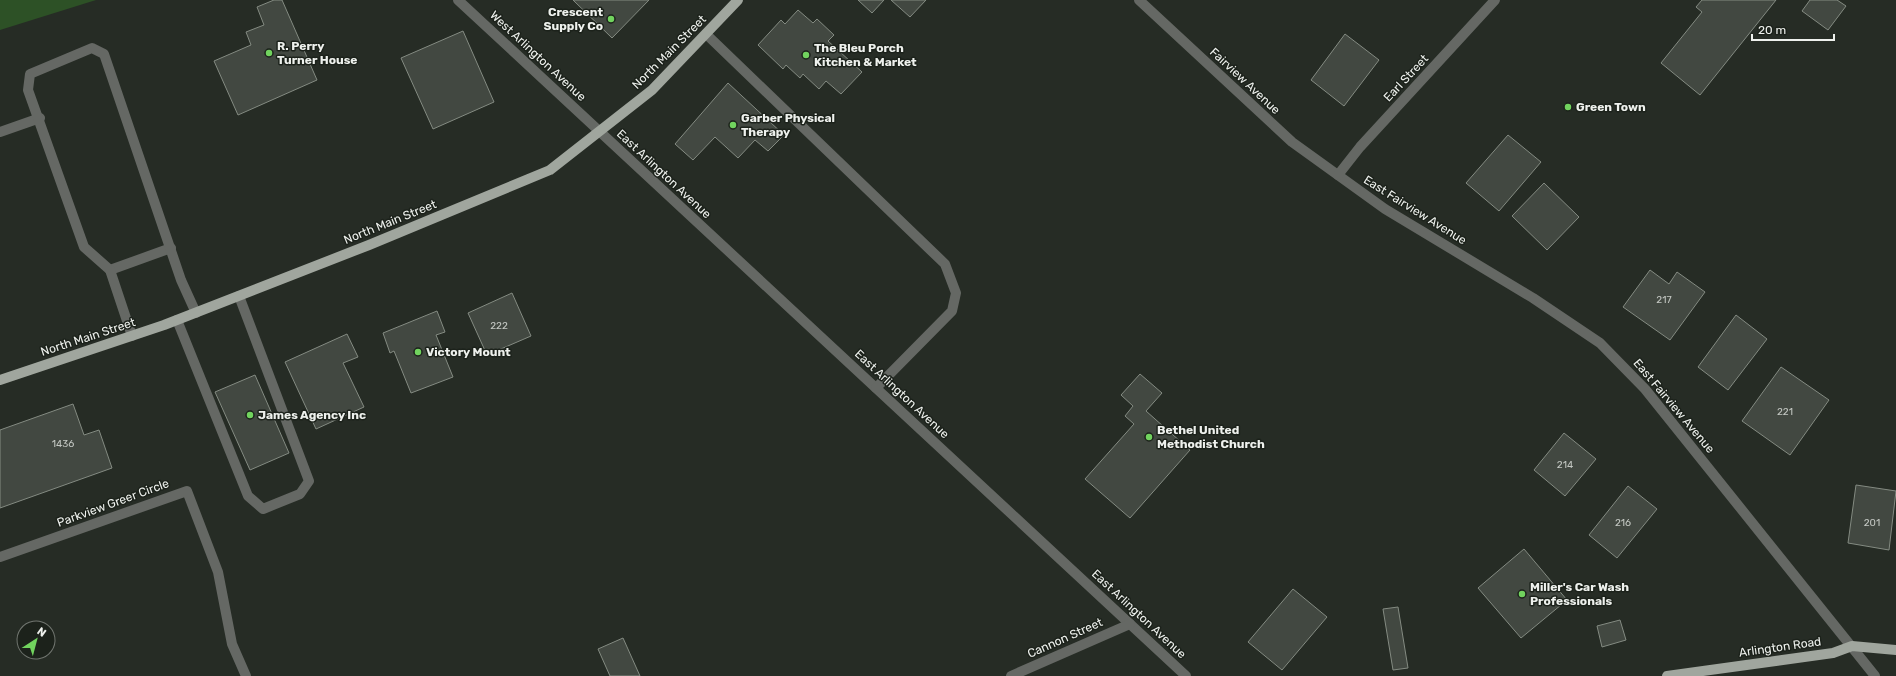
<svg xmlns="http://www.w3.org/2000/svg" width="1896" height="676" viewBox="0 0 1896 676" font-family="Rubik,sans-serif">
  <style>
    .green { fill: #2d5126 }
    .building { fill: #424841; stroke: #848b82 }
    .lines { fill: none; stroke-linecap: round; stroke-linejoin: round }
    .minor { stroke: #656864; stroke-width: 10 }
    .major { stroke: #a0a69e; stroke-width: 10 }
    .poi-dot { fill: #71d35e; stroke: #1c221b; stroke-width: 1.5 }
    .labels { text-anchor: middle; stroke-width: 3; stroke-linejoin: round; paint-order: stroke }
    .number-label { font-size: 10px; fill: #c3c7c2 }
    .poi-label { font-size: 12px; font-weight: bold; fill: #eef1ed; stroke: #1c221b; text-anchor: start }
    .street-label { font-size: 12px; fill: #eef1ed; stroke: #1c221b }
  </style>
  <rect width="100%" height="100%" fill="#262c25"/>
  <!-- green -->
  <polygon class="green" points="0,0 96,0 0,30"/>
  <!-- building -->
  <g class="building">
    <polygon points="274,0 282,0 317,80 238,115 214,61 251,45 246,32 264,25 257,7"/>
    <polygon points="573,0 649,0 612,38"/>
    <polygon points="858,0 884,0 872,13"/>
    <polygon points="891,0 926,0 910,17"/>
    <polygon points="1702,0 1776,0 1700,95 1661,63 1702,12 1696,7"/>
    <polygon points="1810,0 1837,0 1846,6 1828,30 1802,11"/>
    <polygon points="798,10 813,23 817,19 834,35 828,41 862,72 841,94 826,81 819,89 803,74 800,78 786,65 783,69 758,45 781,20 785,24"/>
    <polygon points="463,31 494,102 433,129 401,58"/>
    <polygon points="1345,34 1379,60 1344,106 1311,80"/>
    <polygon points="728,83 784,135 768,151 755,140 738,158 715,137 693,160 675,144"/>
    <polygon points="1508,135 1541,162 1499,211 1466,183"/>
    <polygon points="1544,183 1579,217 1547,250 1512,216"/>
    <polygon points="1650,270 1669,284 1677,272 1705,292 1670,340 1623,307"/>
    <polygon points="512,293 531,336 487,355 468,313"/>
    <polygon points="437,311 445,332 436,335 453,377 411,393 394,351 390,353 383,333"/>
    <polygon points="1736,315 1767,339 1728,390 1698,367"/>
    <polygon points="347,334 358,357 343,363 364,407 316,429 285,362"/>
    <polygon points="1781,367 1829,400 1790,455 1742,421"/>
    <polygon points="1140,374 1162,393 1146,411 1190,450 1130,518 1085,479 1134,424 1125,416 1133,406 1121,395"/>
    <polygon points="255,375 289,453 250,470 215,392"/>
    <polygon points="73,404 84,435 99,430 112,468 0,508 0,430"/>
    <polygon points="1564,433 1596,459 1565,496 1534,470"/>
    <polygon points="1856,485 1896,491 1889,550 1848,543"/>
    <polygon points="1628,486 1657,509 1617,558 1589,535"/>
    <polygon points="1524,549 1567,600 1521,638 1478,588"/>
    <polygon points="1293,589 1327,617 1282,670 1248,642"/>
    <polygon points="1398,607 1408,668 1393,670 1383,609"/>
    <polygon points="1620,620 1626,640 1602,647 1597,626"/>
    <polygon points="623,638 640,676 610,676 598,649"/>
  </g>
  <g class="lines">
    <!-- minor -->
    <g class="minor">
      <polyline points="458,0 1186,676"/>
      <polyline points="1139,0 1292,142 1385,209 1533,298 1600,343 1645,389 1875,676"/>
      <polyline points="706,34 945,264 956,293 952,311 876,388"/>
      <polyline points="0,132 40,118"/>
      <polyline points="1338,175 1360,147 1495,0"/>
      <polyline points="110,270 171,248"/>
      <polyline points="177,320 248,496 263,509 300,494 309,481 239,296"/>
      <polyline points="132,336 110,270 84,247 28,90 30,74 92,48 104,54 181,280 196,313"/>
      <polyline points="0,557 187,491 218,572 232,644 246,676"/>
      <polyline points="1011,676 1130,624"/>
    </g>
    <!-- major -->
    <g class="major">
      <polyline points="0,380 164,325 369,245 550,170 652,90 738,0"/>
      <polyline points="1667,676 1833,653 1852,646 1896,650"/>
    </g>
  </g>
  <!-- markers -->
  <g class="poi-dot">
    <circle cx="611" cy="19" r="4"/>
    <circle cx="269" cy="53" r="4"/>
    <circle cx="806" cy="55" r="4"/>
    <circle cx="1568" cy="107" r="4"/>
    <circle cx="733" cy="125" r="4"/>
    <circle cx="418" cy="352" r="4"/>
    <circle cx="250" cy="415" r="4"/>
    <circle cx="1149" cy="437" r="4"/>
    <circle cx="1522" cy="594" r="4"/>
  </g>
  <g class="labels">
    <!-- number labels -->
    <g class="number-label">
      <text x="1664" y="303">217</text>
      <text x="499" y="329">222</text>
      <text x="1785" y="415">221</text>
      <text x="63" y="447">1436</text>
      <text x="1565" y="468">214</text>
      <text x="1623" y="526">216</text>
      <text x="1872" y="526">201</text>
    </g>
    <!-- poi labels -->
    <g class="poi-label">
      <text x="603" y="16" text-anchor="end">Crescent<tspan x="603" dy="14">Supply Co</tspan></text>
      <text x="277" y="50">R. Perry<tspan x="277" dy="14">Turner House</tspan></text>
      <text x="814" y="52">The Bleu Porch<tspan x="814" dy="14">Kitchen &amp; Market</tspan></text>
      <text x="1576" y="111">Green Town</text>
      <text x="741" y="122">Garber Physical<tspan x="741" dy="14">Therapy</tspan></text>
      <text x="426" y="356">Victory Mount</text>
      <text x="258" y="419">James Agency Inc</text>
      <text x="1157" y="434">Bethel United<tspan x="1157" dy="14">Methodist Church</tspan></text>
      <text x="1530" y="591">Miller's Car Wash<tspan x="1530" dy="14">Professionals</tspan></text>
    </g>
    <!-- street labels -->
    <g class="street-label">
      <text transform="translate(669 52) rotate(-45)" y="4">North Main Street</text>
      <text transform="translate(538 56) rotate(43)" y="4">West Arlington Avenue</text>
      <text transform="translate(1406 78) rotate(-47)" y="4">Earl Street</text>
      <text transform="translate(1245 81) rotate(43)" y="4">Fairview Avenue</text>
      <text transform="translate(664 174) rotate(43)" y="4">East Arlington Avenue</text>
      <text transform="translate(1415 210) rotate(32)" y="4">East Fairview Avenue</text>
      <text transform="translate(390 222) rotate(-22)" y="4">North Main Street</text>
      <text transform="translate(88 337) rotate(-18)" y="4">North Main Street</text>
      <text transform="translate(902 394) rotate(43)" y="4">East Arlington Avenue</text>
      <text transform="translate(1674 406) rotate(50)" y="4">East Fairview Avenue</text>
      <text transform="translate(113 503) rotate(-20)" y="4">Parkview Greer Circle</text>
      <text transform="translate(1139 614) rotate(43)" y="4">East Arlington Avenue</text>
      <text transform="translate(1065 638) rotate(-24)" y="4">Cannon Street</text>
      <text transform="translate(1780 647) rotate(-8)" y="4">Arlington Road</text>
    </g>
  </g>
  <!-- north arrow -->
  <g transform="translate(36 640) rotate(36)"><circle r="19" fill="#1c221b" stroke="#70756f"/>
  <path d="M0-3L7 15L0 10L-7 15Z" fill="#71d35e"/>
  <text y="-6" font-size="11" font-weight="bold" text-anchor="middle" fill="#eef1ed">N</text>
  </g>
  <!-- scale -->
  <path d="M1752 34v6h82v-6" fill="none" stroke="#eef1ed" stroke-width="2"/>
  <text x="1758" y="34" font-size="12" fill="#eef1ed" stroke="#1c221b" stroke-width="3" paint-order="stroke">20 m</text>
</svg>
